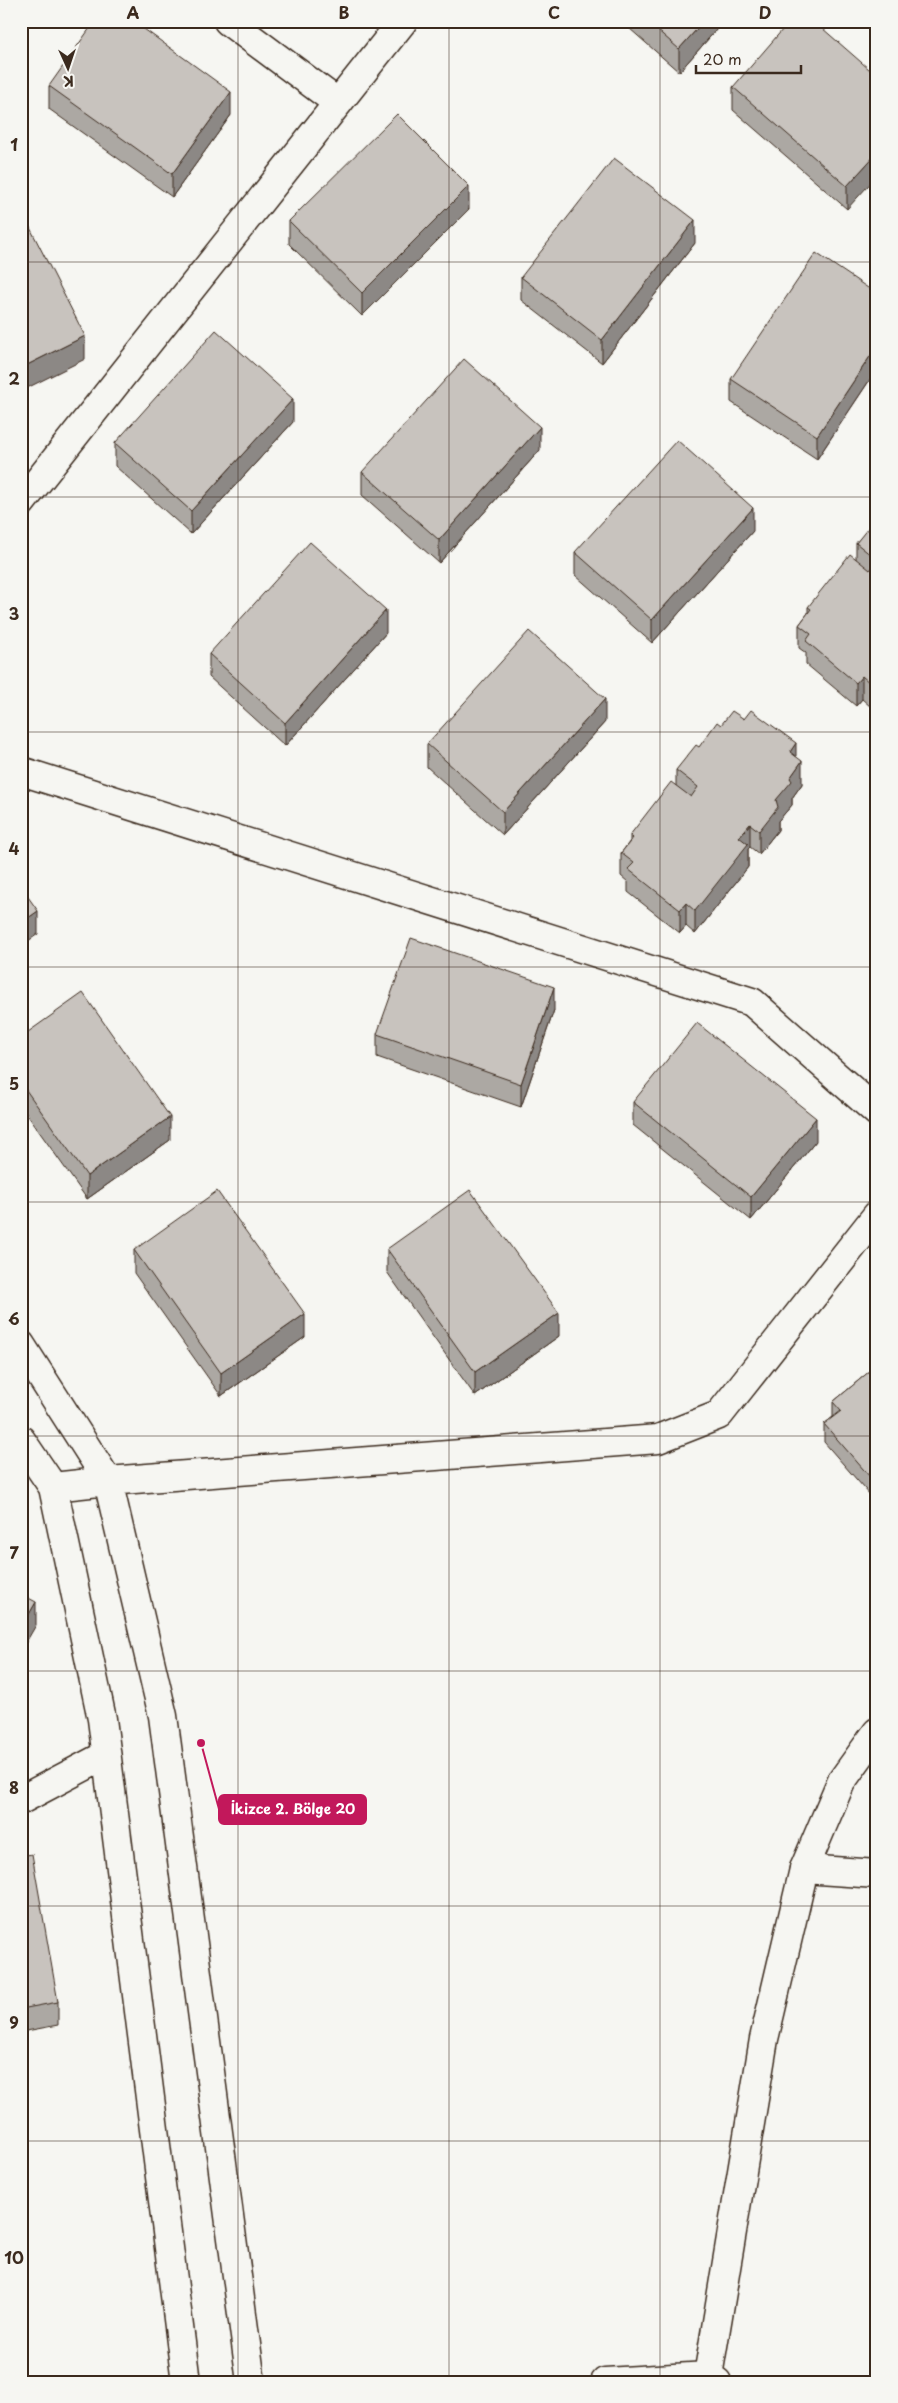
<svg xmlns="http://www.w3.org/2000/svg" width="898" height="2403" viewBox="0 0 898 2403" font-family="'Playpen Sans',sans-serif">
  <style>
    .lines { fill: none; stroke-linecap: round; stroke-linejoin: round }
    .street-casing { stroke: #3b2a1e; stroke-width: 31 }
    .secondary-casing { stroke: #3b2a1e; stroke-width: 31 }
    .street { stroke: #f6f6f2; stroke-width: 28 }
    .secondary { stroke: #f6f6f2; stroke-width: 28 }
    .wall { fill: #aca8a3; stroke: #3b2a1e }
    .shaded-wall { fill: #8c8885; stroke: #3b2a1e }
    .building { fill: #c8c3be; stroke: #3b2a1e }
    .grid { fill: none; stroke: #3b2a1e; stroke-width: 1; stroke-opacity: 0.55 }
    .leader { fill: none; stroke: #c2185b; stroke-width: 2 }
    .callout-dot { fill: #c2185b; stroke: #f6f6f2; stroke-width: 2 }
    .callout { fill: #c2185b; stroke: #c2185b; stroke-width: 2 }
    .callout-label { font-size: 14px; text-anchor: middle; font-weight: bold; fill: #fff }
    .neatline { fill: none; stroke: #3b2a1e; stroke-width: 2 }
    .grid-label { font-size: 16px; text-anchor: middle; font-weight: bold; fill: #3b2a1e }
  </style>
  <rect width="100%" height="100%" fill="#f6f6f2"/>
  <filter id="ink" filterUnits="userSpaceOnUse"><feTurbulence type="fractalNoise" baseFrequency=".02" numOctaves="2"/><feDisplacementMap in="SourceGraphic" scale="10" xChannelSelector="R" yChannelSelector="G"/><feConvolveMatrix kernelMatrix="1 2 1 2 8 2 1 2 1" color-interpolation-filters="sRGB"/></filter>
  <g filter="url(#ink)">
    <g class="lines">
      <!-- street casing -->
      <g class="street-casing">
        <g id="street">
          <polyline points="228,21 338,103"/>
          <polyline points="21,503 403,21"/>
          <polyline points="21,771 752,1002 877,1112"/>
          <polyline points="53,1487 108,1481 658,1439 719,1415 877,1215"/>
          <polyline points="804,1869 877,1874"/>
          <polyline points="708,2376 764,2039 804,1869 841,1782 877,1732"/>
          <polyline points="605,2382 708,2376 717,2382"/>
        </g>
      </g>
      <!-- secondary casing -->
      <g class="secondary-casing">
        <g id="secondary">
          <polyline points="21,1345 108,1481 163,1716 251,2382"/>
          <polyline points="21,1440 53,1487 102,1719 186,2382"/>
          <polyline points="21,1800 106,1755"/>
        </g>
      </g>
      <!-- street -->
      <use href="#street" class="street"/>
      <!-- secondary -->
      <use href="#secondary" class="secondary"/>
    </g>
    <!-- wall -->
    <g class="wall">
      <polygon points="621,21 724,21 679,72"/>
      <polygon points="877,76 847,209 733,110 733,87"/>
      <polygon points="49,86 231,115 172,197 49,109"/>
      <polygon points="469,209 362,316 289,244 289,221"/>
      <polygon points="695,243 602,363 521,300 521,277"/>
      <polygon points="877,294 877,369 817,459 731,402 731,379"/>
      <polygon points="293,422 191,534 115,466 115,443"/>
      <polygon points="540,450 439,563 362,495 362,472"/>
      <polygon points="877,519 877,700 871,707 862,699 856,706 806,664 806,653 799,648 799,625 808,613 808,607 856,559 856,543"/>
      <polygon points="753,531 652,643 575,575 575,552"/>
      <polygon points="386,633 285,746 209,677 209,654"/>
      <polygon points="744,719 796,757 802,784 792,798 792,805 778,821 778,830 759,854 750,847 748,849 748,867 695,934 686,926 680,933 628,892 628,882 621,876 621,853 630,841 630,835 676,786 676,770 721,725"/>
      <polygon points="605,722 503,835 427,767 427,744"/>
      <polygon points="554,1010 521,1107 377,1057 377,1034"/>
      <polygon points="21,1037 170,1140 87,1199 21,1106"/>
      <polygon points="633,1102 816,1141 751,1220 633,1125"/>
      <polygon points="387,1249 559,1336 475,1396 387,1272"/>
      <polygon points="134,1250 305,1337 221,1396 134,1273"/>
      <polygon points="877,1365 877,1503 824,1442 824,1424 833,1417 833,1402"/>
      <polygon points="21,1856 58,2002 58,2025 21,2032"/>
    </g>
    <!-- shaded-wall -->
    <g class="shaded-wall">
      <polygon points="704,21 724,21 679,72 679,49"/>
      <polygon points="231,92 231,115 172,197 172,174"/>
      <polygon points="877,153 877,176 847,209 847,186"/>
      <polygon points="469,186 469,209 362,316 362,293"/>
      <polygon points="695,220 695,243 602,363 602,340"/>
      <polygon points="85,336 85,359 21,391 21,368"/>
      <polygon points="877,346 877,369 817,459 817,436"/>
      <polygon points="293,399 293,422 191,534 191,511"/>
      <polygon points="540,427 540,450 439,563 439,540"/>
      <polygon points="753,508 753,531 652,643 652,620"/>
      <polygon points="386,610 386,633 285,746 285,723"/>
      <polygon points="862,676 862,699 856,706 856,683"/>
      <polygon points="877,677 877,700 871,707 871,684"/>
      <polygon points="605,699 605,722 503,835 503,812"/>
      <polygon points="796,743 796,766 790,752"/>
      <polygon points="802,761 802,784 792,798 792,805 778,821 778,830 759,854 759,831 776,800 790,778"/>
      <polygon points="750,824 750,847 748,849 748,867 695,934 695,911 739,837"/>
      <polygon points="686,903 686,926 680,933 680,910"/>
      <polygon points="38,911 38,934 21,946 21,923"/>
      <polygon points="554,987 554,1010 521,1107 521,1084"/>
      <polygon points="170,1117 170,1140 87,1199 87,1176"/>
      <polygon points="816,1118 816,1141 751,1220 751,1197"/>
      <polygon points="559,1313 559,1336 475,1396 475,1372"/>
      <polygon points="305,1314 305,1337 221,1396 221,1373"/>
      <polygon points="36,1602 36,1625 21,1651 21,1628"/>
    </g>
    <!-- building -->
    <g class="building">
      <polygon points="95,21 133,21 231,92 172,174 49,86"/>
      <polygon points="647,21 704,21 679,49"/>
      <polygon points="790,21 814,21 877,76 877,153 847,186 733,87"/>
      <polygon points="397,114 469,186 362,293 289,221"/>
      <polygon points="614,158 695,220 602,340 521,277"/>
      <polygon points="21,210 85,336 21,368"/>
      <polygon points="816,253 877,294 877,346 817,436 731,379"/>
      <polygon points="216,330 293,399 191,511 115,443"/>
      <polygon points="464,359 540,427 439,540 362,472"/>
      <polygon points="677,440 753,508 652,620 575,552"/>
      <polygon points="876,518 877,519 877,560 856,543"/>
      <polygon points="310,542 386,610 285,723 209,654"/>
      <polygon points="850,554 870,570 877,562 877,677 871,684 862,676 856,683 806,641 811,634 799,625 811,609 808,607"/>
      <polygon points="529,631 605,699 503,812 427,744"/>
      <polygon points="751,710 796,743 790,752 802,761 790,778 792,781 776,800 778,807 759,831 750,824 739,837 748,844 695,911 686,903 680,910 628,869 634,863 621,853 633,838 630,835 671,782 691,797 698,787 676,770 696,745 699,747 717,722 721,725 732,711 744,719"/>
      <polygon points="21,887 38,911 21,923"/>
      <polygon points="411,938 554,987 521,1084 377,1034"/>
      <polygon points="83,993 170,1117 87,1176 21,1083 21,1037"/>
      <polygon points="697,1023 816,1118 751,1197 633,1102"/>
      <polygon points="470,1190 559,1313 475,1372 387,1249"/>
      <polygon points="217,1191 305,1314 221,1373 134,1250"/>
      <polygon points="877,1365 877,1485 824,1424 841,1411 833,1402"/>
      <polygon points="21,1594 36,1602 21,1628"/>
      <polygon points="32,1854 58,2002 21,2009 21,1856"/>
    </g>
  </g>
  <!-- grid -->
  <path class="grid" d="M 238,21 L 238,2382M 449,21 L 449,2382M 660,21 L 660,2382M 21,262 L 877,262M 21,497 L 877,497M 21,732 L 877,732M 21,967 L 877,967M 21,1202 L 877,1202M 21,1436 L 877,1436M 21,1671 L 877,1671M 21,1906 L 877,1906M 21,2141 L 877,2141"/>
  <!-- callouts -->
  <path class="leader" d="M201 1743L219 1809"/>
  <circle class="callout-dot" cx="201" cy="1743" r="5"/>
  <rect class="callout" x="219" y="1795" width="147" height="29" rx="5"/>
  <g class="callout-label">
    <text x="293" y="1814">İkizce 2. Bölge 20</text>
  </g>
  <!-- margin -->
  <rect width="898" height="2403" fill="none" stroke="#f6f6f2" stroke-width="55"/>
  <!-- north arrow -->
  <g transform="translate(68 68) rotate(177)" stroke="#f6f6f2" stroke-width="4" paint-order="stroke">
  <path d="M0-4L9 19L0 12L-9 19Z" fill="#3b2a1e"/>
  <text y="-8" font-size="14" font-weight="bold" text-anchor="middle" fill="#3b2a1e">K</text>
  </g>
  <!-- scale -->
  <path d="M696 65v8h105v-8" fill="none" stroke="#3b2a1e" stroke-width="2.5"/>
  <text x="703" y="65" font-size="15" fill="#3b2a1e" stroke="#f6f6f2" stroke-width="4" paint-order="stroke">20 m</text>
  <rect x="28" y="28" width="842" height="2348" class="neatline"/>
  <g class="grid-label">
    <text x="133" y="19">A</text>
    <text x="344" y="19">B</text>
    <text x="554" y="19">C</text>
    <text x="765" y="19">D</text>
    <text x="14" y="151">1</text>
    <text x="14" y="385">2</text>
    <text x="14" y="620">3</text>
    <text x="14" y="855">4</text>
    <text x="14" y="1090">5</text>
    <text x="14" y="1325">6</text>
    <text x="14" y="1559">7</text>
    <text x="14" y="1794">8</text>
    <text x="14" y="2029">9</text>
    <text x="14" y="2264">10</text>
  </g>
</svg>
